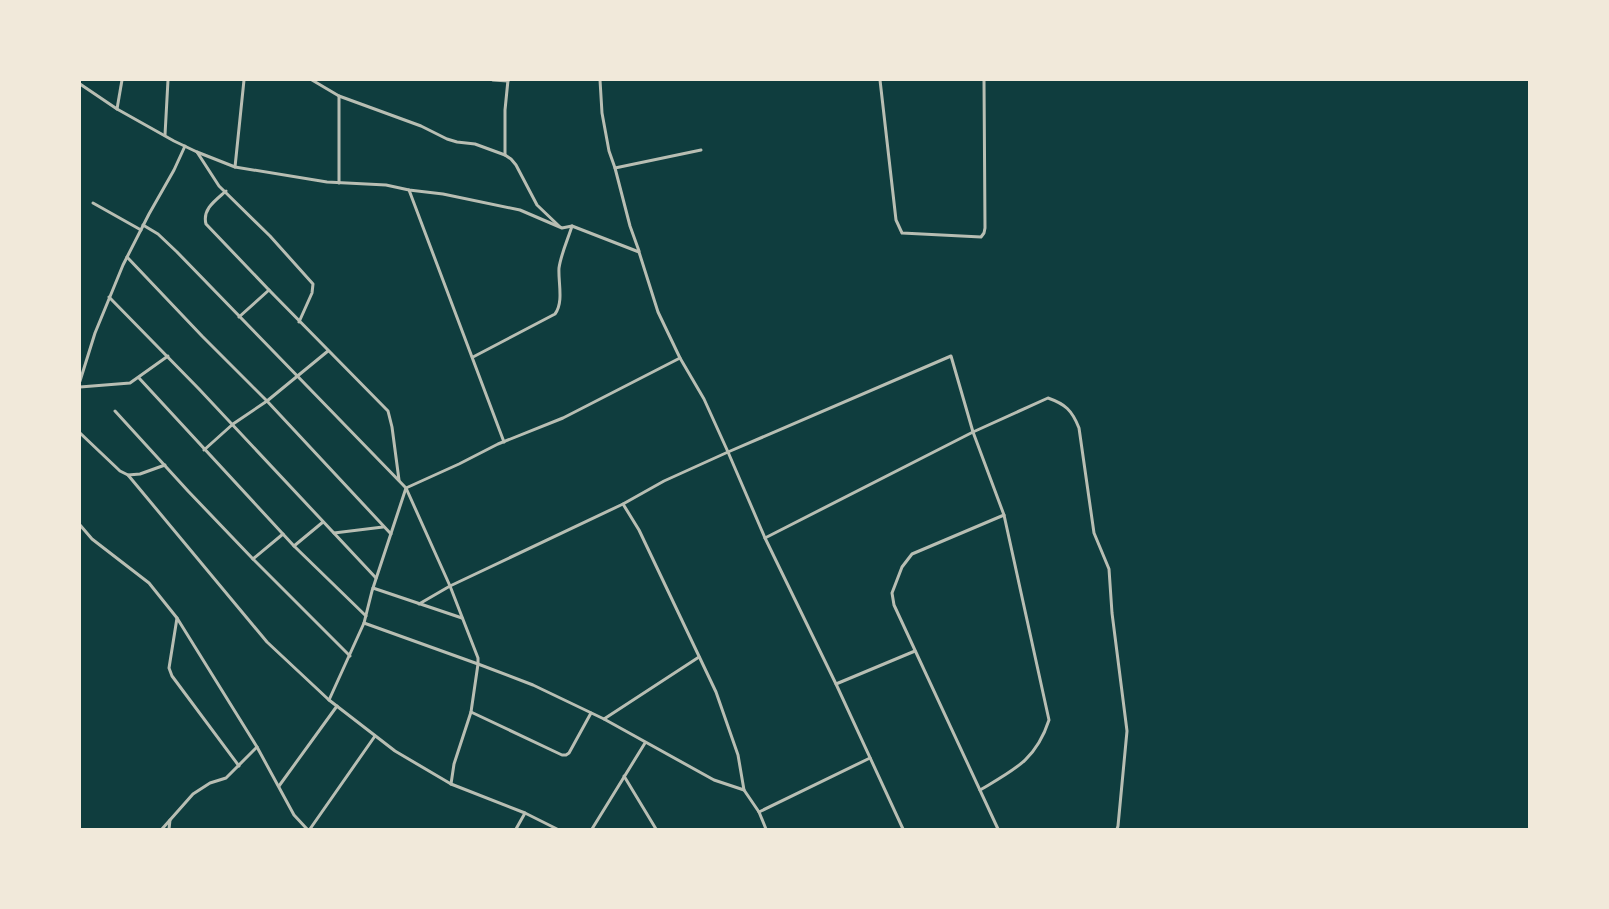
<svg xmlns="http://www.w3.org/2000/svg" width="1609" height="909" viewBox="0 0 1609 909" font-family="'Fira Sans',sans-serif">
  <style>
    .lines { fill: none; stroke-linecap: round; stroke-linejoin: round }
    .minor { stroke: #b8beb3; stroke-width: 3 }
  </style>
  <rect width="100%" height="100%" fill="#0f3d3e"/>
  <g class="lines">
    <!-- minor -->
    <g class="minor">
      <polyline points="312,80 339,96 421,126 447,139 457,142 475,144 505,155 511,159 516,165 537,205 559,226"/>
      <polyline points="493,80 508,81"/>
      <polyline points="600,80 602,113 609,151 615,168 630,226 639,251"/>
      <polyline points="880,80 896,220 902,233 981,237 984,233 985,228 984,80"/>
      <polyline points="80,84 117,109 174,141 197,152 235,167 327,182 386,185 409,190 443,194 520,210 562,228 572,226 639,252 658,312 680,358 704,399 728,452 765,538 836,684 903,829"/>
      <polyline points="117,109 122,80"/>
      <polyline points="165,135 168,80"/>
      <polyline points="197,152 219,186 270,236 313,284 312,293 299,322"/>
      <polyline points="505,155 505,110 508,80"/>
      <polyline points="235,167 244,80"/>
      <polyline points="615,168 701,150"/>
      <polyline points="339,183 339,96"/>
      <polyline points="409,190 504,442"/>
      <path d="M 226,191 C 216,200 202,209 206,224 L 269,290 L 388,411 L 392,427 L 399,480"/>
      <polyline points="93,203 141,230"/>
      <polyline points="143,225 158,234 177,252 406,488 450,586 478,658 478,664 471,712 454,764 451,784"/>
      <polyline points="127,257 202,336 267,401 391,534"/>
      <polyline points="109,297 199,389 376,578"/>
      <polyline points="239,317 269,290"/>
      <path d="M 473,357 L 555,314 C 564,302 558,282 559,268 C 561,254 568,239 572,226"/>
      <polyline points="139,378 294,546 366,616"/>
      <polyline points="80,381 95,333 123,265 149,214 174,170 185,146"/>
      <polyline points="80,387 130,383 168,356"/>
      <polyline points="115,411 188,491 253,559 350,656"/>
      <polyline points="80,433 120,471 128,475 140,474 165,465"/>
      <polyline points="204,450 233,424 267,401 328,351"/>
      <polyline points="128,475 267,642 329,700 395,751 451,784 525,813 557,829"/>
      <polyline points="623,504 639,530 716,692 738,755 744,790 759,812 766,829"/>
      <polyline points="80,525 92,539 149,583 177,618 257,747 294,815 307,829"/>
      <polyline points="334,533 383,527"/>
      <path d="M 765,538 L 973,432 L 1048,398 C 1065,404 1072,410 1079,428 L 1094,533 L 1109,569 L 1112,613 L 1127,731 L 1118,826 L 1117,829"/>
      <polyline points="294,546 323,522"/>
      <polyline points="253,559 283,534"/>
      <polyline points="373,588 462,618"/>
      <path d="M 419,604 L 450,586 L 623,504 L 664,481 L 728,452 L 951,356 L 973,432 L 1004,515 L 1049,720 C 1036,760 1014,770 980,790"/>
      <polyline points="177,618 169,668 172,676 239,766"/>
      <polyline points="364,623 478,664 533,685 604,719 714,780 744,790"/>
      <polyline points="836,684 915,651"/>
      <polyline points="329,700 364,623 372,591 406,488 459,464 498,444 563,418 680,358"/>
      <polyline points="471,712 562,755 566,755 569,753 591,713"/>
      <polyline points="604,719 699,657"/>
      <polyline points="624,776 656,829"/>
      <polyline points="279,786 337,706"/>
      <polyline points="759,812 870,758"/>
      <polyline points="162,829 170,820"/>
      <polyline points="169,829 170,820 193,794 210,783 226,778 257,747"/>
      <polyline points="310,829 375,736"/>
      <polyline points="516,829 525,813"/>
      <polyline points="592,829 645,743"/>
      <polyline points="998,829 894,605 892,593 902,567 912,554 1004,515"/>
    </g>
  </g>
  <!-- border -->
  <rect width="1609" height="909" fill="none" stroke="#f1e9da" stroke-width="162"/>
</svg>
